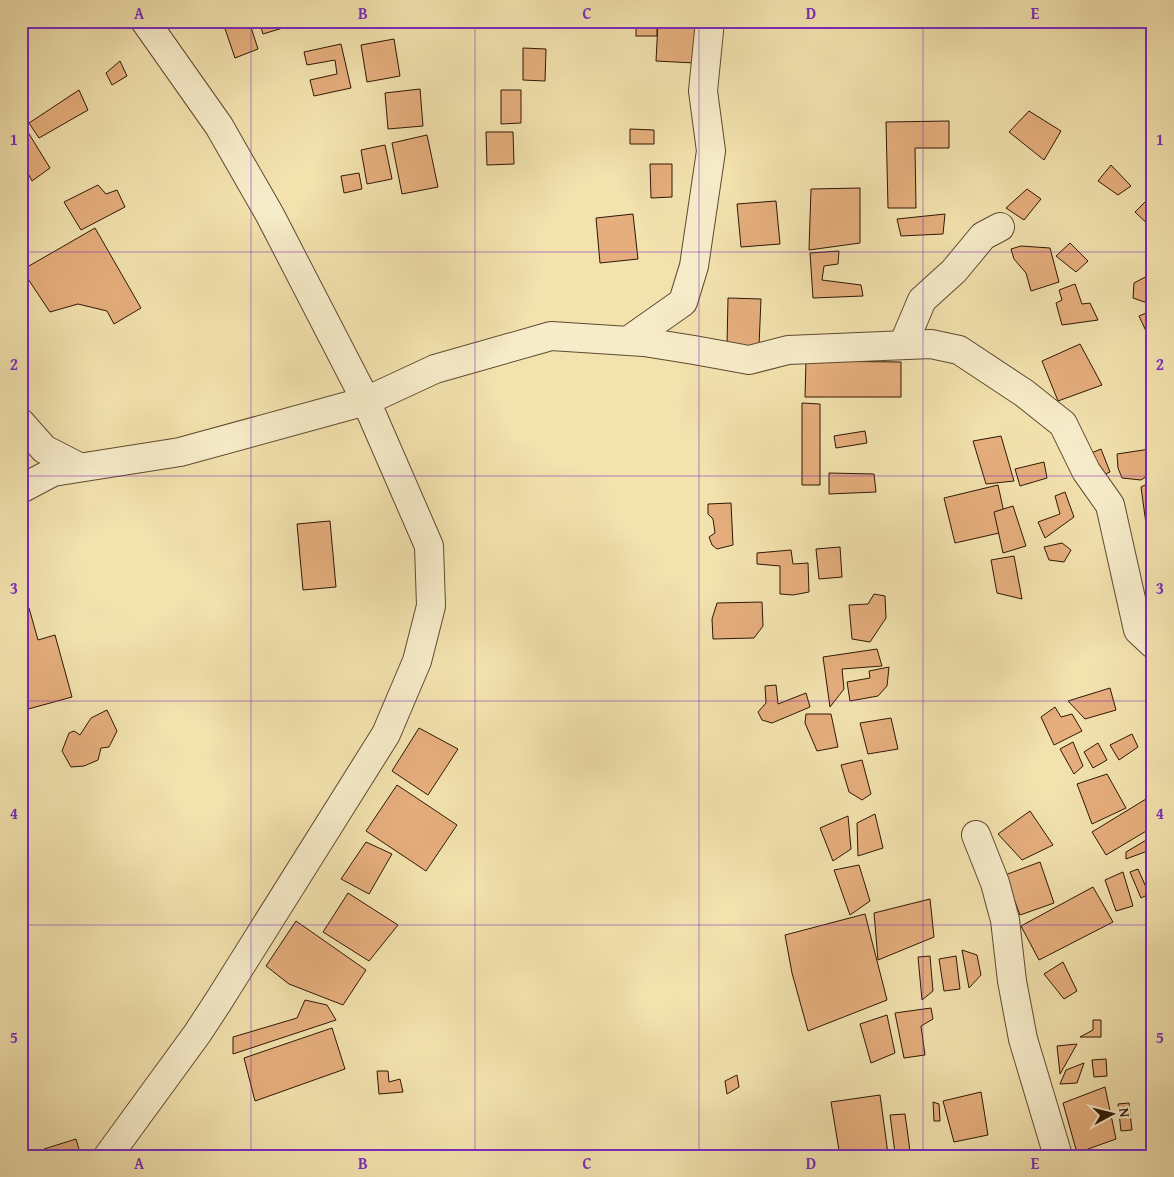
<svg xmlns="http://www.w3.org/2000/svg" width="1174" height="1177" viewBox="0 0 1174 1177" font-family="'Gentium Book Plus',serif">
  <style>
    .building { fill: #e6ae7d; stroke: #2e1705 }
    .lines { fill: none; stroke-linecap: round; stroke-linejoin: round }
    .minor-casing { stroke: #5f4a2f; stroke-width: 30 }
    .minor { stroke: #f7ecca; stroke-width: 28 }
    .grid { fill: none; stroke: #7b2cbf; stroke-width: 1; stroke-opacity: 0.55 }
    .neatline { fill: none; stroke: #7b2cbf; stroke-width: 2 }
    .grid-label { font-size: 16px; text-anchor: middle; font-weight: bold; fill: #7b2cbf }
  </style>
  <rect width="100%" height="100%" fill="#f2e2ae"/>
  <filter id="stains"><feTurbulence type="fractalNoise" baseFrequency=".004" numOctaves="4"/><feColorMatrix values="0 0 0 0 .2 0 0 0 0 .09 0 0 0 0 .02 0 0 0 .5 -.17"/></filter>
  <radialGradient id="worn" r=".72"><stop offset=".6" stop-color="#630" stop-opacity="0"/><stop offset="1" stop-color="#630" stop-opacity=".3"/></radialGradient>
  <!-- building -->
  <g class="building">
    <polygon points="228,21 249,21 258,49 235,58 223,23"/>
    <polygon points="259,21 306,21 263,34"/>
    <polygon points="476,21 532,21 531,27 476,24"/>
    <rect x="636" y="21" width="21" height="15"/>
    <polygon points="658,23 697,25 695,63 656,61"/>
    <polygon points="394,39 400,76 367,82 361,45"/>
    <polygon points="341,44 351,88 314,96 310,80 337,74 335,60 307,65 304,52"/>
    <polygon points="523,48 546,49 545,81 523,80"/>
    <polygon points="120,61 127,76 112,85 106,73"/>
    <polygon points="420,89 423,126 388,129 385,93"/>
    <polygon points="79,90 88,110 39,138 29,123"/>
    <polygon points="501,90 521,90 521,123 501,124"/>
    <polygon points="1029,111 1061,131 1044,160 1009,132"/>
    <polygon points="949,121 949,148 915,148 916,208 888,208 886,122"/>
    <polygon points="26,129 50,168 32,181 21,160 21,132"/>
    <polygon points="630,129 654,130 654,144 630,144"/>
    <polygon points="486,132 513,132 514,164 487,165"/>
    <polygon points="427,135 438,187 402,194 392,143"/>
    <polygon points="385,145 392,179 367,184 361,150"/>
    <polygon points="650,164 672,164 672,197 651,198"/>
    <polygon points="1111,165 1131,186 1118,195 1098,181"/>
    <polygon points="359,173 362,189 344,193 341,176"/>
    <polygon points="98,185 106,194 117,190 125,207 81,230 64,202"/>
    <polygon points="860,188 860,243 809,250 811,189"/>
    <polygon points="1027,189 1041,199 1024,220 1006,208"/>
    <polygon points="776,201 780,244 741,247 737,204"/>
    <polygon points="1146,201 1153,210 1153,229 1135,212"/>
    <polygon points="633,214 638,259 600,263 596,218"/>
    <polygon points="945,214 943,234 901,236 897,219"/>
    <polygon points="95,228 141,308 114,324 107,311 78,304 50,312 22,270"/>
    <polygon points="1070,243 1088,261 1076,272 1056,256"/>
    <polygon points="1021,246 1050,248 1059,282 1031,291 1026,273 1014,259 1011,249"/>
    <polygon points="839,251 838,264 824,266 822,280 861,285 863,296 813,298 810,253"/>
    <polygon points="1153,273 1153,305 1133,298 1134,283"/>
    <polygon points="1075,284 1082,304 1090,303 1098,320 1062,325 1056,303 1062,300 1059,290"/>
    <polygon points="728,298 761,299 759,346 727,345"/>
    <polygon points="1153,310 1153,346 1139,316"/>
    <polygon points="1080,344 1102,385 1058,401 1042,361"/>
    <polygon points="806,361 901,362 901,397 805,397"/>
    <polygon points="802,403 820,404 820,485 802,485"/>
    <polygon points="865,431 867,443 836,448 834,436"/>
    <polygon points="1001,436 1014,481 986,484 973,441"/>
    <polygon points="1101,449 1110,472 1099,477 1089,454"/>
    <polygon points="1150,449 1153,472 1141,480 1122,478 1118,468 1117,454"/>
    <polygon points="1044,462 1047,478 1020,486 1015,469"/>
    <polygon points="829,473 874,474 876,492 829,494"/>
    <polygon points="1153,481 1153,527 1147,531 1141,487"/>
    <polygon points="998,485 1008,531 955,543 944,498"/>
    <polygon points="1065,492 1074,517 1045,538 1038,522 1060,514 1055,496"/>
    <polygon points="731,503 733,545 717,549 712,545 709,537 715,533 713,519 708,514 708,504"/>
    <polygon points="1013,506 1026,546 1003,553 994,512"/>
    <polygon points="330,521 336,587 303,590 297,524"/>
    <polygon points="1062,543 1071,550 1064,562 1049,560 1044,547"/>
    <polygon points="840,547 842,577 819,579 816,549"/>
    <polygon points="791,550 793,564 808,563 809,592 793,595 780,594 780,566 757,564 757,553"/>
    <polygon points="1014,556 1022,599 997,593 991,560"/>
    <polygon points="874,594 885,596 886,618 870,642 852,639 849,605 868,604"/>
    <polygon points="762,602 763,626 754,638 713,639 712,619 717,603"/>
    <polygon points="29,608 38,640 55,635 72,697 21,711 21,609"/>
    <polygon points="877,649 882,666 842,669 844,689 830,707 823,657"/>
    <polygon points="889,667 887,686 878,696 850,701 847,682 870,678 869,671"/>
    <polygon points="776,685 778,704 806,693 810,707 772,723 762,720 758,712 766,703 765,686"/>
    <polygon points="1110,688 1116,710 1085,719 1068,701"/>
    <polygon points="1055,707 1061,717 1072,714 1082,731 1054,745 1041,717"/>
    <polygon points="107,710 117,731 109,747 101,748 98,760 84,766 71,767 62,751 69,733 74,731 80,735 91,718"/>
    <polygon points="806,714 831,714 838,747 817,751 805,723"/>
    <polygon points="891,718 898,749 868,754 860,723"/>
    <polygon points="419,728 458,749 428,795 392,771"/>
    <polygon points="1132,734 1138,747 1119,760 1110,745"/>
    <polygon points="1073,742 1083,766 1074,774 1060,749"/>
    <polygon points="1098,743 1107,760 1093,768 1084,752"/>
    <polygon points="862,760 871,794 862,800 849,792 841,765"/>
    <polygon points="1107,774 1126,808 1092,824 1077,784"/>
    <polygon points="397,785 457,825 426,871 366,831"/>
    <polygon points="1146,799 1153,811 1153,827 1106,855 1092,832"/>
    <polygon points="1030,811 1053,845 1022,860 998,834"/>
    <polygon points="875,814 883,848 858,856 857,823"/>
    <polygon points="848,816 851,849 833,861 820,828"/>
    <polygon points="1153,836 1153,849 1126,859 1126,852"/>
    <polygon points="366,842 392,854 369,894 341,879"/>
    <polygon points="1040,862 1054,903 1020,915 1005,875"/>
    <polygon points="859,865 870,901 850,915 834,870"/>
    <polygon points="1138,869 1149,894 1141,898 1130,872"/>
    <polygon points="1123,872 1133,906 1116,911 1105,880"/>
    <polygon points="1093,887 1113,922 1039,960 1021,926"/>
    <polygon points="348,893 398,925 369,961 323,932"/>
    <polygon points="930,899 934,937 878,960 874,913"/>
    <polygon points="865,914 887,1000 808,1031 792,973 785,935"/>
    <polygon points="296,921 366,970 343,1005 289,984 266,966"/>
    <polygon points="962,950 977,955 981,975 969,988"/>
    <polygon points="930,956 933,991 922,1000 918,957"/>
    <polygon points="956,956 960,989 944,991 939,959"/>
    <polygon points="1063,962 1077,991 1064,999 1044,974"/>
    <polygon points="305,1000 327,1005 336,1020 233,1054 233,1037 297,1018"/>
    <polygon points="931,1008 933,1019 921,1026 925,1055 904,1058 895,1013"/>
    <polygon points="887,1015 895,1053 871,1063 860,1024"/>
    <polygon points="1093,1020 1101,1020 1101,1037 1080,1037 1093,1030"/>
    <polygon points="332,1028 345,1069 255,1101 244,1058"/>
    <polygon points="1077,1044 1060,1074 1057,1046"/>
    <polygon points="1106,1059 1107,1076 1094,1077 1092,1060"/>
    <polygon points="1084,1063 1077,1083 1060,1084 1066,1070"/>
    <polygon points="377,1071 388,1071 389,1082 400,1079 403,1092 379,1094"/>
    <polygon points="737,1075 739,1087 727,1094 725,1081"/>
    <polygon points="1105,1087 1116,1139 1077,1153 1063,1103"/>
    <polygon points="981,1092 988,1135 954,1142 943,1101"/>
    <polygon points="880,1095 888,1154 875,1156 840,1156 831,1102"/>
    <polygon points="933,1102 939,1104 940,1121 934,1121"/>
    <polygon points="1129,1103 1132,1130 1121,1131 1118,1104"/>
    <polygon points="905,1114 910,1151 895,1153 890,1115"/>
    <polygon points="76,1139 81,1156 46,1156 44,1149"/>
  </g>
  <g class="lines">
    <!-- minor casing -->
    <g class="minor-casing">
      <g id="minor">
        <polyline points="629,340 683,302 694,266 711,151 703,91 710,21"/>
        <polyline points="903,345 922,300 954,271 983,236 1000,227"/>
        <polyline points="21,423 44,449 79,467"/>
        <polyline points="21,489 53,472 180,452 366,401 435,369 551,336 644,342 694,350 749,360 788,350 931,344 959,350 1024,393 1063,424 1086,471 1110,505 1138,630 1153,644"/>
        <polyline points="976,835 995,883 1005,920 1012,981 1023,1039 1058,1156"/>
        <polyline points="108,1156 197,1034 218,1002 386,734 417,661 431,606 429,546 366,401 270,215 219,126 145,21"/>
      </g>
    </g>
    <!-- minor -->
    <use href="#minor" class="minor"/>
  </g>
  <!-- grid -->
  <path class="grid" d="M 251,21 L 251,1156M 475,21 L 475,1156M 699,21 L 699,1156M 923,21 L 923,1156M 21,252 L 1153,252M 21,476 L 1153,476M 21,701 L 1153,701M 21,925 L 1153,925"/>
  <!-- margin -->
  <rect width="1174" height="1177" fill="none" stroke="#f2e2ae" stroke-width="55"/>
  <!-- north arrow -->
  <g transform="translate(1112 1114) rotate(83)" stroke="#f7ecca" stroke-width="4" paint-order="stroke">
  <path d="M0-4L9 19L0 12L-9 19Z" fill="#2e1705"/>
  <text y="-8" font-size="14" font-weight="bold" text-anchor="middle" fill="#2e1705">N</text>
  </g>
  <rect x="28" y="28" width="1118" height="1122" class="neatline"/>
  <g class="grid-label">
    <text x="139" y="19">A</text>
    <text x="363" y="19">B</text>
    <text x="587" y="19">C</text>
    <text x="811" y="19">D</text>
    <text x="1035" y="19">E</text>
    <text x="14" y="145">1</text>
    <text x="1160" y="145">1</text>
    <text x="14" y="370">2</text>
    <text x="1160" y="370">2</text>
    <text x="14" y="594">3</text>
    <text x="1160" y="594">3</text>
    <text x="14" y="819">4</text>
    <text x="1160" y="819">4</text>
    <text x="14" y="1043">5</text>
    <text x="1160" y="1043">5</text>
    <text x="139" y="1169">A</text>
    <text x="363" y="1169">B</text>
    <text x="587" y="1169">C</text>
    <text x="811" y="1169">D</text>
    <text x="1035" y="1169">E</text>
  </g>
  <rect width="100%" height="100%" filter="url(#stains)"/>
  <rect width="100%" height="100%" fill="url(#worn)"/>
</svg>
